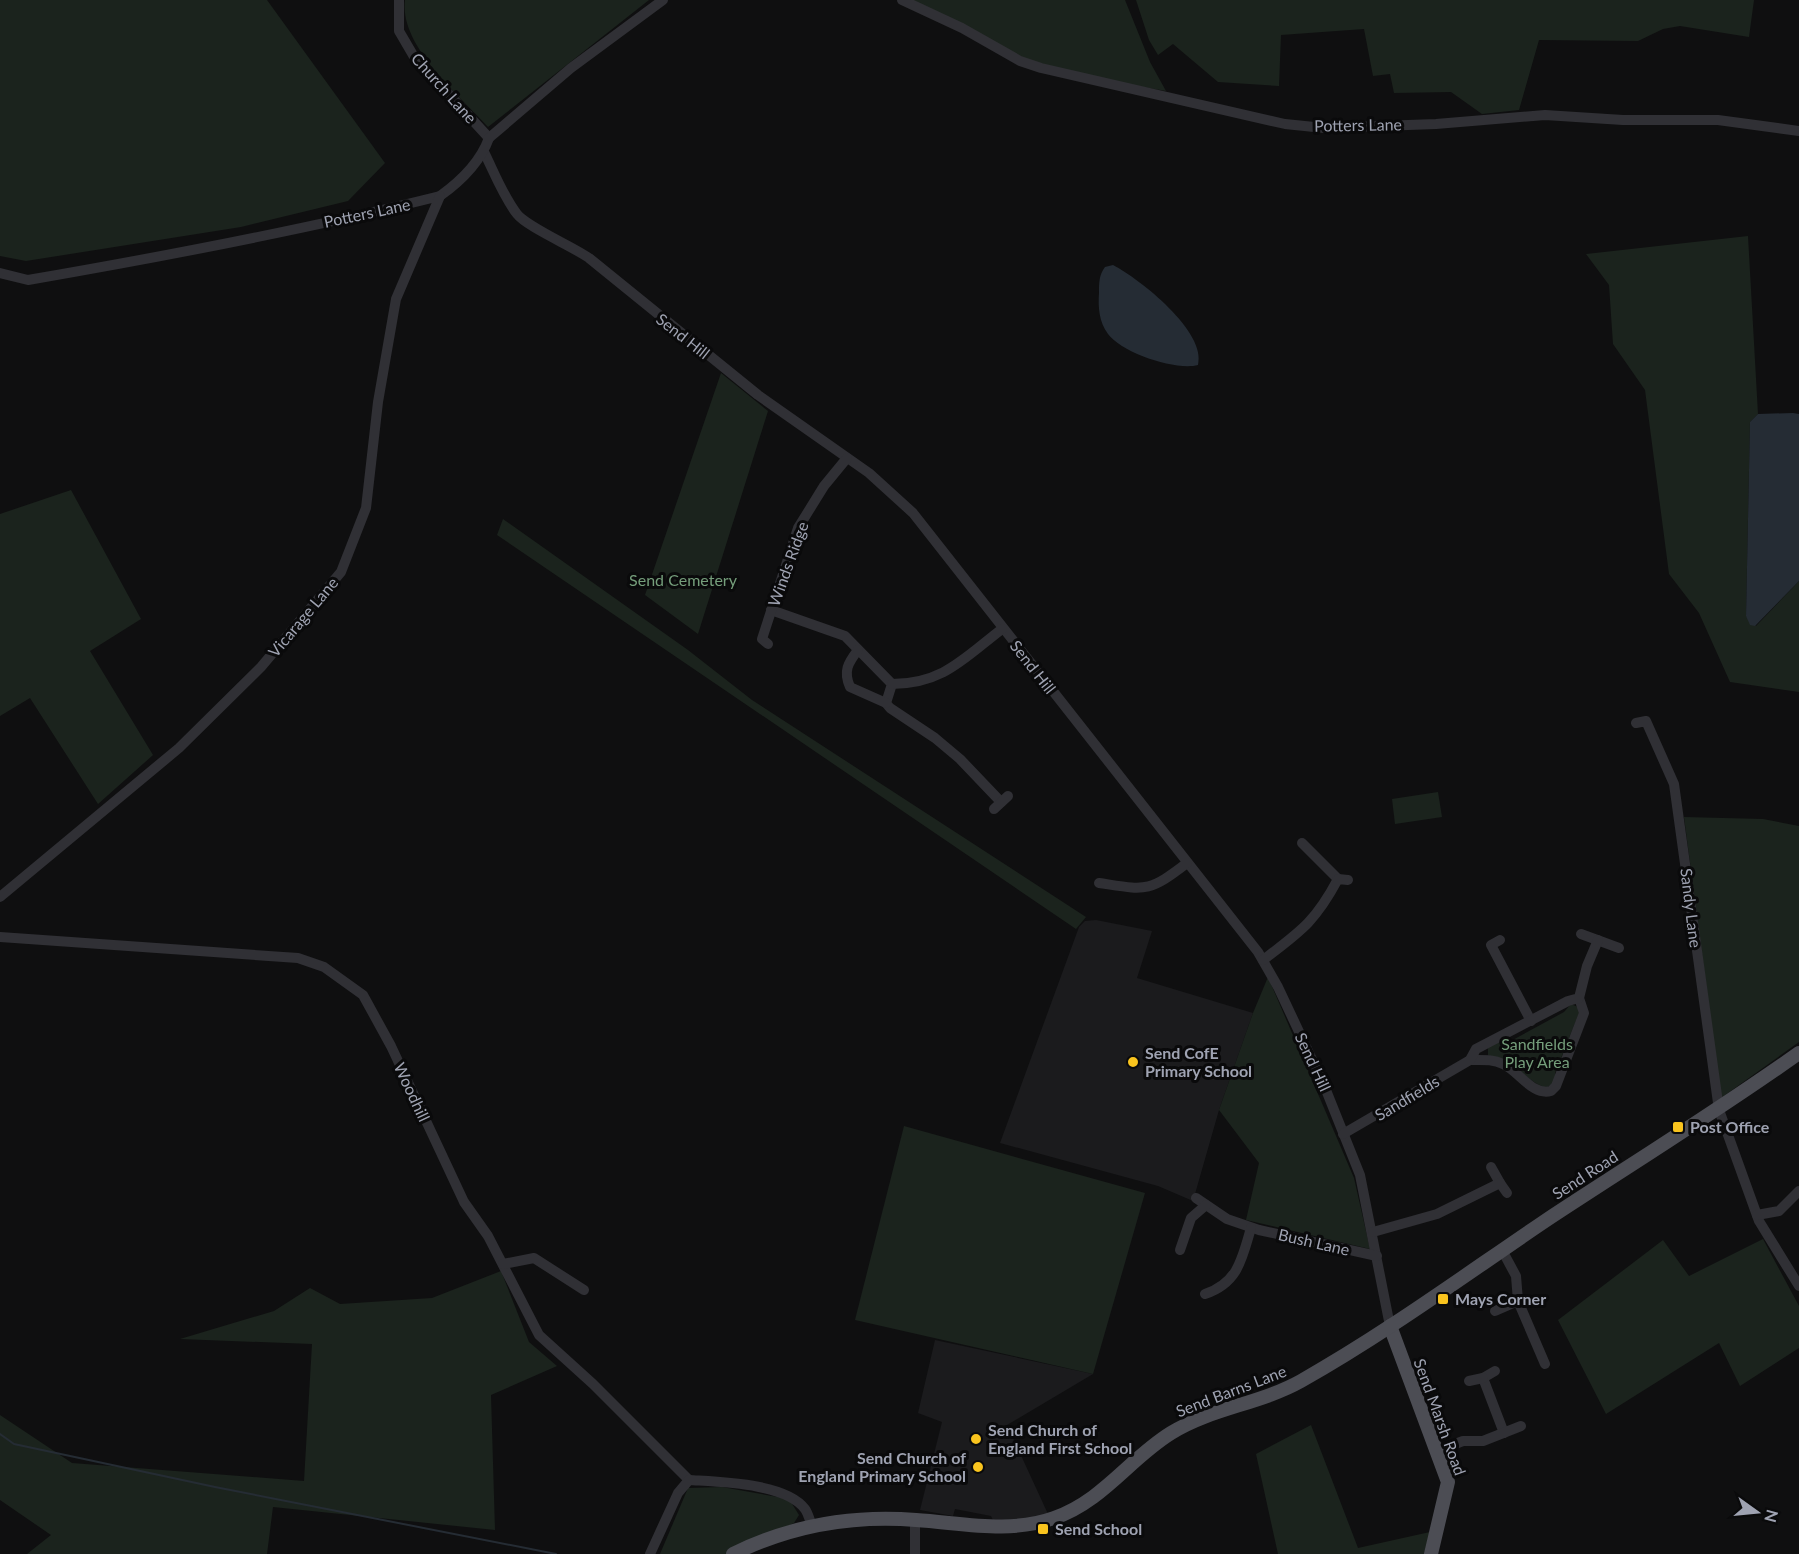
<svg xmlns="http://www.w3.org/2000/svg" width="1799" height="1554" viewBox="0 0 1799 1554" font-family="Lato,sans-serif">
  <style>
    .built { fill: #1b1b1d }
    .green { fill: #1b231d }
    .water { fill: #252c34 }
    .lines { fill: none; stroke-linecap: round; stroke-linejoin: round }
    .stream { stroke: #252c34; stroke-width: 2 }
    .minor { stroke: #303035; stroke-width: 10 }
    .major { stroke: #4c4d54; stroke-width: 14 }
    .poi-dot { fill: #f9c41e; stroke: #0a0a0b; stroke-width: 2 }
    .labels { text-anchor: middle; stroke-width: 6; stroke-linejoin: round; paint-order: stroke }
    .street-label { font-size: 16px; fill: #9fa3b2; stroke: #0a0a0b }
    .park-label { font-size: 16px; fill: #759e7b; stroke: #0a0a0b }
    .poi-label { font-size: 16px; font-weight: bold; fill: #9fa3b2; stroke: #0a0a0b; text-anchor: start }
  </style>
  <rect width="100%" height="100%" fill="#0f0f10"/>
  <!-- built -->
  <g class="built">
    <polygon points="1096,920 1152,931 1137,978 1253,1013 1219,1110 1193,1201 1158,1186 1000,1143 1079,927 1085,921"/>
    <polygon points="935,1340 1093,1374 1007,1425 1048,1514 1016,1521 994,1522 991,1516 955,1509 953,1516 920,1510 942,1422 918,1413"/>
  </g>
  <!-- green -->
  <g class="green">
    <polygon points="0,0 267,0 385,163 348,201 241,227 26,261 0,256"/>
    <path d="M 405,0 L 649,0 L 488,127 C 459,95 399,46 405,0 Z"/>
    <polygon points="909,0 1125,0 1150,62 1166,91 1085,77 1025,59"/>
    <polygon points="1136,0 1754,0 1749,37 1680,26 1663,29 1638,41 1539,40 1519,110 1482,114 1451,92 1394,93 1390,74 1373,76 1364,29 1281,35 1279,86 1218,82 1173,44 1158,55 1149,40"/>
    <polygon points="1748,236 1758,414 1750,422 1746,616 1756,626 1799,581 1799,692 1730,682 1699,613 1669,574 1645,390 1613,344 1609,285 1586,254"/>
    <polygon points="721,373 768,411 698,634 645,595"/>
    <polygon points="71,490 141,619 90,651 153,755 98,804 30,698 0,716 0,514"/>
    <polygon points="503,519 688,650 752,700 1086,917 1076,929 497,535"/>
    <polygon points="1438,792 1442,817 1395,824 1392,799"/>
    <polygon points="1684,817 1763,819 1799,826 1799,1042 1721,1098"/>
    <polygon points="1268,977 1354,1178 1370,1249 1246,1220 1259,1163 1219,1110 1253,1013"/>
    <path d="M 1571,1004 L 1578,1007 L 1579,1013 L 1555,1073 L 1555,1082 L 1546,1088 C 1522,1079 1517,1061 1488,1055 L 1488,1048 L 1500,1041 L 1509,1042 L 1564,1012 Z"/>
    <polygon points="904,1126 1145,1193 1093,1374 855,1320"/>
    <polygon points="1763,1239 1799,1306 1799,1348 1740,1386 1719,1343 1606,1414 1558,1320 1663,1240 1689,1276"/>
    <polygon points="501,1271 529,1342 557,1366 491,1395 495,1530 273,1507 267,1554 27,1554 51,1535 0,1500 0,1415 72,1463 304,1481 312,1344 180,1339 274,1311 310,1288 340,1304 432,1298"/>
    <polygon points="1311,1425 1358,1548 1430,1532 1424,1554 1278,1554 1256,1454"/>
    <polygon points="722,1487 789,1499 799,1515 794,1523 729,1554 660,1554 688,1488"/>
  </g>
  <!-- water -->
  <g class="water">
    <path d="M 1113,265 C 1140,279 1207,332 1198,365 C 1176,371 1122,353 1108,334 C 1099,322 1098,307 1099,293 C 1099,283 1099,275 1105,267 Z"/>
    <polygon points="1793,413 1799,414 1799,581 1755,626 1750,625 1746,616 1750,422 1758,414"/>
  </g>
  <g class="lines">
    <!-- stream -->
    <polyline class="stream" points="0,1434 14,1444 215,1487 556,1554"/>
    <!-- minor -->
    <g class="minor">
      <polyline points="399,0 399,31 413,55 489,138"/>
      <polyline points="902,0 962,28 1020,61 1041,68 1285,124 1324,128 1436,124 1545,115 1623,120 1718,120 1799,131"/>
      <path d="M 484,152 C 494,172 503,196 517,214 C 527,227 572,246 589,258 L 758,395 L 869,473 L 913,513 L 1258,952 L 1278,987 L 1324,1085 L 1360,1175 L 1390,1326"/>
      <path d="M 0,273 L 28,280 C 167,256 304,230 440,196 C 461,181 480,163 489,138 L 571,68 L 663,0"/>
      <polyline points="771,610 845,636 892,684 886,703 890,708 935,738 960,759 1001,802"/>
      <polyline points="768,644 762,639 798,528 824,486 847,458"/>
      <path d="M 858,650 C 848,663 843,671 850,687 L 886,703"/>
      <path d="M 892,684 C 943,684 964,658 1002,629"/>
      <polyline points="1636,723 1646,721 1674,784 1719,1110 1759,1221 1799,1286"/>
      <polyline points="994,809 1008,796"/>
      <polyline points="1302,843 1338,879"/>
      <path d="M 1099,883 C 1146,890 1148,893 1187,863"/>
      <polyline points="0,897 179,748 261,667 341,572 366,508 378,402 396,299 440,196"/>
      <polyline points="1581,934 1619,948"/>
      <polyline points="0,937 298,958 324,967 363,995 391,1046 464,1202 488,1236 539,1335 593,1384 689,1480"/>
      <polyline points="1500,940 1491,945 1531,1021"/>
      <path d="M 1263,960 C 1301,931 1315,922 1338,879 L 1348,880"/>
      <path d="M 1470,1060 C 1482,1060 1493,1059 1503,1064 C 1520,1072 1532,1096 1551,1091 L 1556,1086 L 1584,1013 L 1579,998"/>
      <polyline points="1343,1134 1470,1060 1476,1049 1568,1001 1579,998 1587,966 1598,940"/>
      <polyline points="1491,1167 1500,1183"/>
      <polyline points="1196,1198 1227,1219 1259,1230 1377,1256"/>
      <polyline points="1757,1215 1779,1211 1799,1191"/>
      <polyline points="1373,1232 1437,1214 1500,1183 1507,1193"/>
      <polyline points="1180,1250 1191,1218 1206,1205"/>
      <polyline points="1502,1250 1516,1276 1518,1301 1545,1364"/>
      <polyline points="503,1264 534,1258 584,1290"/>
      <path d="M 1205,1294 C 1238,1283 1242,1259 1251,1228"/>
      <polyline points="1495,1311 1518,1301"/>
      <polyline points="1495,1371 1483,1378 1504,1433"/>
      <polyline points="1469,1381 1483,1378"/>
      <polyline points="1437,1451 1463,1441 1483,1441 1521,1426"/>
      <path d="M 650,1554 L 678,1493 L 689,1480 C 719,1482 786,1483 805,1509 C 808,1513 810,1521 812,1526"/>
      <polyline points="915,1554 915,1520"/>
    </g>
    <!-- major -->
    <g class="major">
      <polyline points="1390,1326 1448,1482 1431,1554"/>
      <path d="M 733,1554 C 790,1526 853,1515 916,1520 C 963,1523 1009,1534 1054,1518 C 1103,1501 1129,1459 1171,1433 C 1211,1408 1260,1404 1301,1381 C 1386,1333 1465,1275 1545,1221 C 1630,1165 1716,1112 1799,1053"/>
    </g>
  </g>
  <!-- markers -->
  <g class="poi-dot">
    <circle cx="1133" cy="1062" r="6"/>
    <rect x="1672" y="1121" width="12" height="12" rx="3"/>
    <rect x="1437" y="1293" width="12" height="12" rx="3"/>
    <circle cx="976" cy="1439" r="6"/>
    <circle cx="978" cy="1467" r="6"/>
    <rect x="1037" y="1523" width="12" height="12" rx="3"/>
  </g>
  <g class="labels">
    <!-- street labels -->
    <g class="street-label">
      <text transform="translate(444 88) rotate(48)" y="6">Church Lane</text>
      <text transform="translate(1358 125) rotate(-1)" y="6">Potters Lane</text>
      <text transform="translate(367 213) rotate(-12)" y="6">Potters Lane</text>
      <text transform="translate(683 336) rotate(38)" y="6">Send Hill</text>
      <text transform="translate(788 564) rotate(-70)" y="6">Winds Ridge</text>
      <text transform="translate(303 617) rotate(-50)" y="6">Vicarage Lane</text>
      <text transform="translate(1033 667) rotate(52)" y="6">Send Hill</text>
      <text transform="translate(1691 908) rotate(83)" y="6">Sandy Lane</text>
      <text transform="translate(1313 1062) rotate(65)" y="6">Send Hill</text>
      <text transform="translate(412 1092) rotate(65)" y="6">Woodhill</text>
      <text transform="translate(1407 1098) rotate(-31)" y="6">Sandfields</text>
      <text transform="translate(1585 1175) rotate(-33)" y="6">Send Road</text>
      <text transform="translate(1314 1242) rotate(13)" y="6">Bush Lane</text>
      <text transform="translate(1231 1391) rotate(-21)" y="6">Send Barns Lane</text>
      <text transform="translate(1440 1417) rotate(70)" y="6">Send Marsh Road</text>
    </g>
    <!-- park labels -->
    <g class="park-label">
      <text x="683" y="586">Send Cemetery</text>
      <text x="1537" y="1050">Sandfields<tspan x="1537" dy="18">Play Area</tspan></text>
    </g>
    <!-- poi labels -->
    <g class="poi-label">
      <text x="1145" y="1059">Send CofE<tspan x="1145" dy="18">Primary School</tspan></text>
      <text x="1690" y="1133">Post Office</text>
      <text x="1455" y="1305">Mays Corner</text>
      <text x="988" y="1436">Send Church of<tspan x="988" dy="18">England First School</tspan></text>
      <text x="966" y="1464" text-anchor="end">Send Church of<tspan x="966" dy="18">England Primary School</tspan></text>
      <text x="1055" y="1535">Send School</text>
    </g>
  </g>
  <!-- north arrow -->
  <g transform="translate(1757 1512) rotate(105)" stroke="#0a0a0b" stroke-width="4.5" paint-order="stroke">
  <path d="M0-4.5L10 22L0 15L-10 22Z" fill="#9fa3b2"/>
  <text y="-9" font-size="16" font-weight="bold" text-anchor="middle" fill="#9fa3b2">N</text>
  </g>
</svg>
